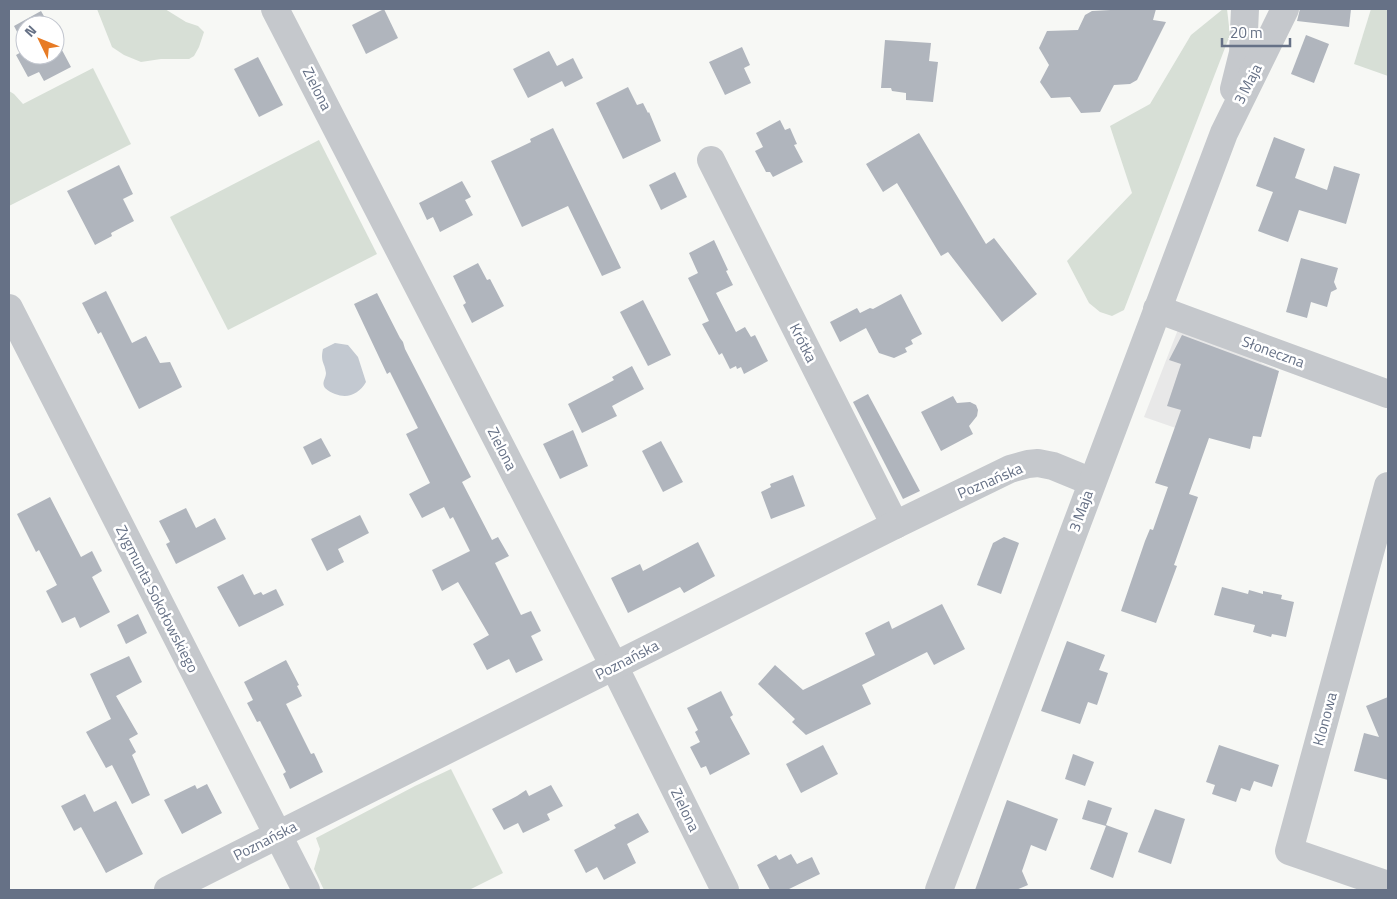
<svg xmlns="http://www.w3.org/2000/svg" width="1397" height="899" viewBox="0 0 1397 899" font-family="'Titillium Web',sans-serif">
  <style>
    .built { fill: #e8e8e8 }
    .green { fill: #d7dfd6 }
    .water { fill: #c3c9d1 }
    .building { fill: #b0b5bd }
    .lines { fill: none; stroke-linecap: round; stroke-linejoin: round }
    .minor { stroke: #c5c8cc; stroke-width: 28 }
    .labels { text-anchor: middle; stroke-width: 5; stroke-linejoin: round; paint-order: stroke }
    .street-label { font-size: 15px; fill: #667186; stroke: #fff }
  </style>
  <rect width="100%" height="100%" fill="#f7f8f5"/>
  <!-- built -->
  <polygon class="built" points="1179,327 1263,356 1261,363 1276,369 1278,375 1270,404 1251,397 1193,434 1144,417"/>
  <!-- green -->
  <g class="green">
    <polygon points="97,9 165,9 186,22 198,26 204,32 199,47 194,56 189,59 161,59 141,62 124,55 112,47"/>
    <polygon points="1223,9 1227,9 1230,35 1124,310 1112,316 1100,312 1089,303 1067,261 1132,193 1110,126 1150,104 1191,35"/>
    <polygon points="1371,9 1388,9 1388,76 1354,64"/>
    <polygon points="93,68 131,144 9,206 9,91 14,94 23,104"/>
    <polygon points="319,140 377,254 228,330 170,217"/>
    <polygon points="451,769 503,873 469,890 324,890 314,869 320,849 316,838 415,786"/>
  </g>
  <!-- water -->
  <path class="water" d="M 335,343 L 348,345 L 358,357 L 366,382 C 359,394 348,399 335,394 C 332,393 328,391 325,388 C 321,382 326,379 326,373 C 325,363 320,362 323,349 Z"/>
  <!-- building -->
  <g class="building">
    <polygon points="384,9 398,38 366,54 352,25"/>
    <polygon points="1129,9 1156,9 1153,20 1166,22 1137,80 1130,84 1114,85 1100,112 1081,113 1070,97 1051,98 1040,82 1049,65 1039,48 1047,31 1078,30 1085,15 1092,11"/>
    <polygon points="1300,9 1351,9 1349,27 1297,21"/>
    <polygon points="41,11 49,25 25,25 25,47 14,26"/>
    <polygon points="1306,35 1329,44 1314,83 1291,74"/>
    <polygon points="55,37 71,67 44,81 39,72 28,77 16,55 25,50 25,55 55,55"/>
    <polygon points="885,40 931,43 929,61 938,62 933,102 906,100 906,93 892,91 891,88 881,88"/>
    <polygon points="742,47 750,65 744,68 751,83 725,95 709,62"/>
    <polygon points="549,51 557,66 573,58 583,78 565,87 562,81 528,98 513,69"/>
    <polygon points="258,57 283,105 259,117 234,69"/>
    <polygon points="628,87 637,105 643,103 648,113 649,112 661,141 623,159 596,103"/>
    <polygon points="780,120 785,130 790,128 797,144 794,145 803,162 773,177 770,172 766,172 755,151 763,147 756,133"/>
    <polygon points="553,128 621,268 602,276 568,206 522,227 491,161 531,142 530,139"/>
    <polygon points="919,133 986,244 994,238 1037,294 1002,322 948,252 941,256 897,183 883,192 866,164"/>
    <polygon points="1274,137 1305,149 1295,178 1327,190 1334,166 1360,174 1346,224 1299,210 1288,242 1258,231 1273,192 1256,186"/>
    <polygon points="119,165 133,194 123,199 134,221 111,233 112,236 95,245 67,191"/>
    <polygon points="675,172 687,197 661,210 649,185"/>
    <polygon points="462,181 471,197 465,200 473,215 440,232 433,217 427,220 419,203"/>
    <polygon points="714,240 728,270 726,271 733,285 716,293 736,332 745,327 751,337 755,335 768,361 744,374 741,367 737,369 736,366 730,369 722,353 719,355 702,324 709,321 688,278 698,273 689,253"/>
    <polygon points="1301,258 1338,268 1334,282 1337,289 1331,292 1327,307 1311,302 1307,318 1286,312"/>
    <polygon points="478,263 487,280 490,279 504,306 472,323 463,305 466,303 453,276"/>
    <polygon points="106,291 132,343 146,336 160,363 170,362 182,387 139,409 101,332 98,334 82,303"/>
    <polygon points="377,293 400,338 403,342 405,349 471,477 462,482 492,540 498,537 509,556 495,563 521,615 531,611 541,631 531,636 543,660 516,673 509,659 487,670 473,644 489,635 458,582 442,591 432,570 470,551 453,517 450,519 444,507 422,518 409,494 430,483 406,434 418,428 390,372 387,374 354,304"/>
    <polygon points="901,294 922,334 911,340 913,344 905,348 907,352 894,358 879,353 866,328 840,342 830,322 857,308 860,313 870,308 873,309"/>
    <polygon points="643,300 671,355 648,366 620,312"/>
    <polygon points="1182,335 1279,371 1261,437 1253,436 1250,449 1209,438 1189,494 1198,497 1174,565 1177,566 1156,623 1121,611 1145,541 1150,529 1153,530 1168,487 1155,483 1181,410 1167,406 1181,364 1169,360"/>
    <polygon points="632,366 644,389 612,406 617,416 582,433 568,404 614,380 612,377"/>
    <polygon points="868,394 920,491 903,499 853,402"/>
    <polygon points="953,396 957,403 970,402 976,405 978,410 977,416 969,426 973,434 941,451 921,412"/>
    <polygon points="573,430 588,466 560,479 543,444"/>
    <polygon points="321,438 331,456 312,465 303,447"/>
    <polygon points="661,441 683,482 663,492 642,451"/>
    <polygon points="793,475 805,506 771,519 761,492 771,487 770,484"/>
    <polygon points="50,497 81,557 92,551 102,571 92,577 110,612 80,628 75,617 62,623 46,591 57,585 39,550 36,552 17,514"/>
    <polygon points="186,508 196,528 215,518 226,539 176,564 166,544 170,542 159,521"/>
    <polygon points="360,515 369,533 338,549 344,562 327,571 311,539"/>
    <polygon points="1004,537 1019,543 1001,594 977,585 993,543"/>
    <polygon points="698,542 715,576 684,593 680,587 628,613 611,578 640,564 643,571"/>
    <polygon points="243,574 254,595 261,592 263,595 276,589 284,605 239,627 217,587"/>
    <polygon points="1222,587 1248,594 1249,590 1263,594 1263,591 1282,595 1281,599 1294,602 1286,637 1272,634 1271,637 1253,632 1255,625 1214,615"/>
    <polygon points="942,604 965,649 934,665 927,652 862,685 871,704 806,735 792,722 795,719 758,684 775,665 803,690 875,655 865,633 889,621 892,629"/>
    <polygon points="138,614 147,633 126,644 117,625"/>
    <polygon points="1067,641 1105,655 1099,670 1108,673 1097,705 1088,702 1080,724 1041,711"/>
    <polygon points="129,656 142,682 116,696 138,734 129,739 136,752 132,755 150,795 132,804 112,765 106,768 86,732 111,719 90,674"/>
    <polygon points="286,660 299,685 297,686 302,696 286,704 311,754 314,753 323,772 290,789 283,774 286,772 260,721 257,722 247,703 253,700 244,682"/>
    <polygon points="721,691 733,715 730,717 750,754 710,775 706,766 701,768 690,747 700,742 695,732 698,730 687,708"/>
    <polygon points="1388,697 1388,780 1354,771 1364,733 1379,737 1366,706"/>
    <polygon points="823,745 838,774 801,793 786,764"/>
    <polygon points="1219,745 1279,765 1272,787 1254,781 1250,791 1241,788 1236,802 1212,794 1215,785 1206,782"/>
    <polygon points="1073,754 1094,762 1085,786 1065,779"/>
    <polygon points="207,784 222,813 182,834 164,800 195,785 197,789"/>
    <polygon points="551,785 563,806 547,814 550,820 523,833 518,823 504,830 492,809 517,796 526,790 529,796"/>
    <polygon points="85,794 94,812 116,801 143,854 106,873 81,827 74,831 61,806"/>
    <polygon points="1007,800 1058,819 1046,851 1031,845 1022,871 1028,885 1016,890 975,890"/>
    <polygon points="1088,800 1112,808 1106,825 1128,833 1113,878 1090,869 1106,826 1082,819"/>
    <polygon points="1155,809 1185,819 1171,864 1138,852"/>
    <polygon points="638,813 649,832 627,844 636,863 604,880 597,867 586,873 574,850 616,828 614,825"/>
    <polygon points="791,854 797,864 812,857 820,874 787,890 770,890 757,865 776,855 779,860"/>
  </g>
  <g class="lines">
    <!-- minor -->
    <g class="minor">
      <polyline points="275,9 614,666 725,890"/>
      <polyline points="1234,89 1243,53 1245,9"/>
      <polyline points="711,160 895,525"/>
      <polyline points="9,308 306,890"/>
      <polyline points="1157,309 1388,394"/>
      <polyline points="1388,486 1289,851 1388,885"/>
      <polyline points="168,890 895,525 1010,469 1028,464 1038,463 1053,466 1092,482"/>
      <polyline points="939,890 1224,133 1285,9"/>
    </g>
  </g>
  <g class="labels">
    <!-- street labels -->
    <g class="street-label">
      <text transform="translate(1248 84) rotate(-63)" y="5">3 Maja</text>
      <text transform="translate(317 89) rotate(63)" y="5">Zielona</text>
      <text transform="translate(803 343) rotate(63)" y="5">Krótka</text>
      <text transform="translate(1273 352) rotate(20)" y="5">Słoneczna</text>
      <text transform="translate(502 449) rotate(63)" y="5">Zielona</text>
      <text transform="translate(990 481) rotate(-23)" y="5">Poznańska</text>
      <text transform="translate(1081 511) rotate(-70)" y="5">3 Maja</text>
      <text transform="translate(157 599) rotate(63)" y="5">Zygmunta Sokołowskiego</text>
      <text transform="translate(627 660) rotate(-27)" y="5">Poznańska</text>
      <text transform="translate(1325 719) rotate(-75)" y="5">Klonowa</text>
      <text transform="translate(685 810) rotate(64)" y="5">Zielona</text>
      <text transform="translate(265 841) rotate(-27)" y="5">Poznańska</text>
    </g>
  </g>
  <!-- border -->
  <rect width="1397" height="899" fill="none" stroke="#667186" stroke-width="20"/>
  <!-- north arrow -->
  <g transform="translate(40 40) rotate(313)"><circle r="24" fill="#ffffff" stroke="#c2c6cf"/>
  <path d="M0-4L9 19L0 12L-9 19Z" fill="#e77b25"/>
  <text y="-8" font-size="14" font-weight="bold" text-anchor="middle" fill="#667186">N</text>
  </g>
  <!-- scale -->
  <path d="M1222 38v8h68v-8" fill="none" stroke="#667186" stroke-width="2.5"/>
  <text x="1230" y="38" font-size="15" fill="#667186" stroke="#ffffff" stroke-width="4" paint-order="stroke">20 m</text>
</svg>
